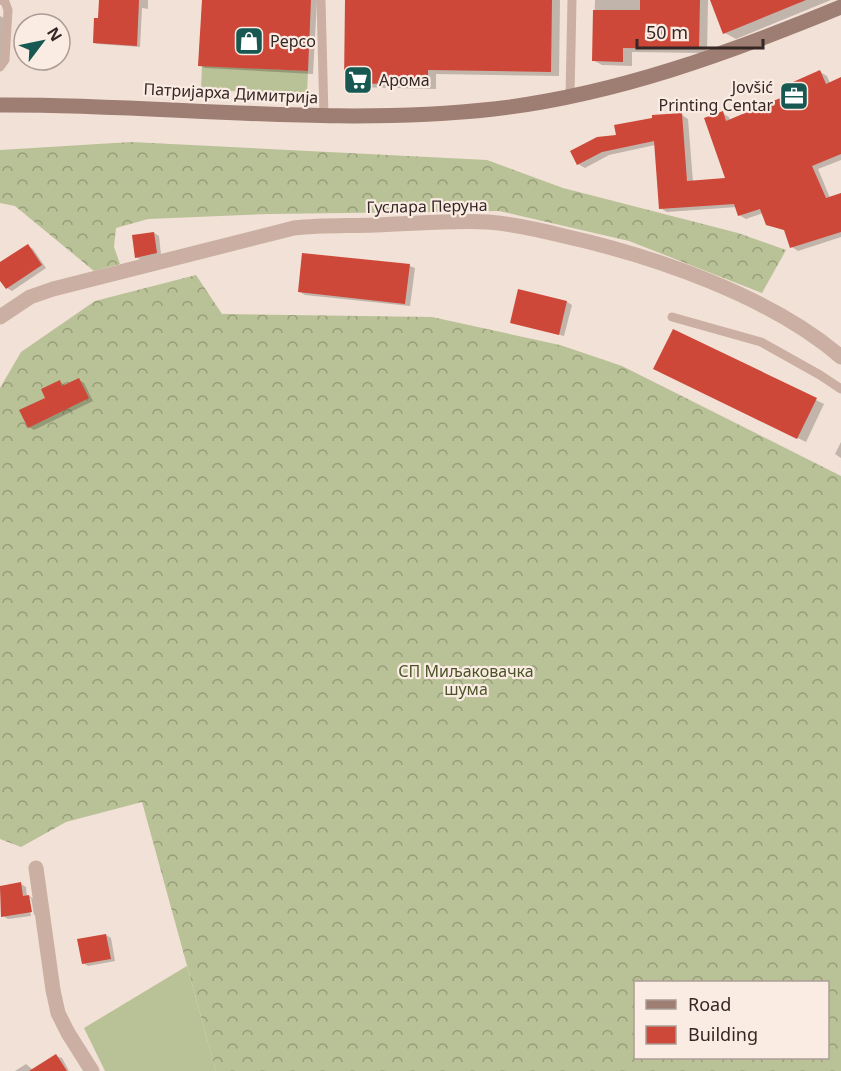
<svg xmlns="http://www.w3.org/2000/svg" width="841" height="1071" viewBox="0 0 841 1071" font-family="'Noto Sans',sans-serif">
  <style>
    .grass { fill: #b9c196 }
    .forest { fill: url(#forest-crowns); fill-rule: evenodd }
    .shadow { fill: #0003 }
    .building { fill: #cd4839 }
    .lines { fill: none; stroke-linecap: round; stroke-linejoin: round }
    .service { stroke: #caafa2; stroke-width: 9 }
    .minor { stroke: #caafa2; stroke-width: 15 }
    .secondary { stroke: #9e7d73; stroke-width: 15 }
    .labels { text-anchor: middle; stroke-width: 4.5; stroke-linejoin: round; paint-order: stroke }
    .poi-label { font-size: 16px; fill: #342725; stroke: #faece2; text-anchor: start }
    .street-label { font-size: 16px; fill: #342725; stroke: #faece2 }
    .park-label { font-size: 16px; fill: #4a5427; stroke: #faece2 }
  </style>
  <defs>
    <pattern id="forest-crowns" width="20" height="18" patternUnits="userSpaceOnUse" patternTransform="scale(1.5)"><rect width="20" height="18" fill="#b9c196"/><path d="M2 6a3 3 0 1 1 6 0M12 15a3 3 0 1 1 6 0" fill="none" stroke="#979d7a"/></pattern>
  </defs>
  <rect width="100%" height="100%" fill="#f2e1d6"/>
  <g class="grass">
    <polygon points="202,65 308,71 307,94 201,90"/>
    <polygon points="187,966 216,1071 105,1071 84,1028"/>
  </g>
  <g class="forest">
    <polygon points="131,142 487,160 563,188 738,233 786,250 762,293 629,241 499,211 269,214 148,219 116,228 114,247 120,264 94,271 15,206 0,203 0,150"/>
    <path d="M196,275L222,314L432,317L560,345L622,366L841,476V1071H216L142,802L66,822L21,847L0,839V388L21,352L95,301ZM636,982H828V1058H636Z"/>
  </g>
  <g class="shadow">
    <polygon points="100,0 148,0 148,9 142,8 140,47 98,44 94,43 99,20"/>
    <polygon points="204,0 317,0 313,74 205,68 199,65"/>
    <polygon points="347,0 560,0 559,76 436,74 436,89 354,87 346,83"/>
    <polygon points="595,0 708,0 707,53 632,52 632,66 602,65 593,60"/>
    <polygon points="711,0 831,0 736,39 725,33"/>
    <polygon points="0,16 7,20 0,65"/>
    <polygon points="820,72 827,76 830,83 841,79 841,160 818,169 830,198 841,195 841,237 798,251 792,247 786,231 767,224 763,213 746,219 739,215 737,207 667,212 660,208 655,145 609,155 585,168 578,164 618,136 682,115 688,119 693,182 727,179 722,113 729,117 730,121 799,92"/>
    <polygon points="154,233 159,236 161,255 141,260 136,257"/>
    <polygon points="28,246 33,249 46,268 12,291 7,288 0,278 0,264"/>
    <polygon points="410,266 415,268 410,306 305,295 300,292"/>
    <polygon points="567,302 572,305 564,336 512,322"/>
    <polygon points="663,373 816,400 824,404 806,442"/>
    <polygon points="79,380 84,383 93,401 34,430 29,427 60,382 65,385"/>
    <polygon points="841,442 841,458 835,454"/>
    <polygon points="21,884 26,887 27,897 29,896 34,899 37,915 34,915 31,898 28,898 31,916 8,919 3,916 0,887"/>
    <polygon points="106,935 111,938 115,961 88,966 83,963"/>
    <polygon points="56,1056 62,1058 69,1071 15,1071 26,1064 33,1070"/>
  </g>
  <g class="building">
    <polygon points="99,0 139,0 137,46 93,43 94,18 98,18"/>
    <polygon points="202,0 311,0 308,71 198,66"/>
    <polygon points="345,0 552,0 551,72 428,70 428,85 344,83"/>
    <polygon points="640,0 700,0 699,49 623,48 623,62 592,61 593,10 640,10"/>
    <polygon points="710,0 806,0 723,34"/>
    <polygon points="820,70 826,84 841,77 841,154 812,166 826,198 841,193 841,232 790,248 784,230 766,225 760,209 738,216 734,204 659,209 654,141 602,152 577,165 570,151 597,137 616,135 614,125 652,118 652,115 682,113 687,181 725,178 704,118 723,111 726,121 797,91 793,82"/>
    <polygon points="154,232 157,253 135,258 132,235"/>
    <polygon points="28,244 42,265 6,289 0,281 0,262"/>
    <polygon points="302,253 410,264 405,304 298,292"/>
    <polygon points="518,289 567,301 559,335 510,323"/>
    <polygon points="673,329 817,398 797,439 653,369"/>
    <polygon points="79,378 89,398 28,428 19,410 45,398 41,389 60,380 62,386"/>
    <polygon points="21,882 23,896 29,895 32,912 1,917 0,886"/>
    <polygon points="106,934 111,959 82,964 77,939"/>
    <polygon points="56,1054 67,1071 29,1071"/>
  </g>
  <g class="lines">
    <g class="service">
      <polyline points="321,0 324,116"/>
      <polyline points="0,67 5,60 8,10 5,2 1,0"/>
      <polyline points="570,96 572,0"/>
      <polyline points="672,317 761,342 820,375 841,389"/>
    </g>
    <g class="minor">
      <path d="M0,317L30,297L53,289L294,228C321,225 347,226 375,225C413,224 451,220 488,222C514,224 540,230 564,236C654,256 770,296 841,357"/>
      <polyline points="36,868 53,990 58,1013 68,1033 92,1071"/>
    </g>
    <path class="secondary" d="M0,105C165,104 330,127 494,109C615,95 729,53 841,7"/>
  </g>
  <defs>
    <g id="shop-square" transform="scale(1.5)"><rect x="-9" y="-9" width="18" height="18" rx="4" fill="#185853" stroke="#faece2"/><path d="M-5-2.5h2.3a2.7 3.5 0 0 1 5.4 0H5L5.5 6h-11ZM-1.5-2.5h3a1.5 2.3 0 0 0-3 0Z" fill="#fff"/></g>
    <g id="supermarket-square" transform="scale(1.5)"><rect x="-9" y="-9" width="18" height="18" rx="4" fill="#185853" stroke="#faece2"/><path d="M-6-5.5h2.5l.6 2H6L4.5 2H-2.5L-4.4-4H-6ZM-1.5 3.2a1.3 1.3 0 1 0 .1 0ZM3 3.2a1.3 1.3 0 1 0 .1 0Z" fill="#fff"/></g>
    <g id="office-square" transform="scale(1.5)"><rect x="-9" y="-9" width="18" height="18" rx="4" fill="#185853" stroke="#faece2"/><path d="M-6-3h4V-5.5h4V-3h4V5H-6ZM-1-4.5V-3h2v-1.5ZM-6 0V1H6V0Z" fill="#fff"/></g>
  </defs>
  <g fill-rule="evenodd">
    <use href="#shop-square" x="249" y="41"/>
    <use href="#supermarket-square" x="358" y="80"/>
    <use href="#office-square" x="794" y="96"/>
  </g>
  <g class="labels">
    <g class="poi-label">
      <text x="270" y="47">Pepco</text>
      <text x="379" y="86">Арома</text>
      <text x="773" y="93" text-anchor="end">Jovšić<tspan x="773" dy="18">Printing Centar</tspan></text>
    </g>
    <g class="street-label">
      <text transform="translate(231 93) rotate(3)" y="6">Патријарха Димитрија</text>
      <text transform="translate(427 206) rotate(-1)" y="6">Гуслара Перуна</text>
    </g>
    <g class="park-label">
      <text x="466" y="677">СП Миљаковачка<tspan x="466" dy="18">шума</tspan></text>
    </g>
  </g>
  <rect x="634" y="981" width="195" height="78" fill="#faece2" stroke="#ab9d96" stroke-width="1.5"/>
  <rect x="646" y="1000" width="30" height="9" fill="#9e7d73" stroke="#ab9d96" stroke-width="1.5"/>
  <text x="688" y="1011" font-size="18" fill="#342725">Road</text>
  <rect x="646" y="1026" width="30" height="18" fill="#cd4839" stroke="#ab9d96" stroke-width="1.5"/>
  <text x="688" y="1041" font-size="18" fill="#342725">Building</text>
  <g transform="translate(42 42) rotate(58)"><circle r="28" fill="#faece2" stroke="#ab9d96" stroke-width="1.5"/>
  <path d="M0-4.5L10 22L0 15L-10 22Z" fill="#185853"/>
  <text y="-9" font-size="16" font-weight="bold" text-anchor="middle" fill="#342725">N</text>
  </g>
  <path d="M637 39v9h126v-9" fill="none" stroke="#342725" stroke-width="3"/>
  <text x="646" y="39" font-size="18" fill="#342725" stroke="#faece2" stroke-width="4.5" paint-order="stroke">50 m</text>
</svg>
